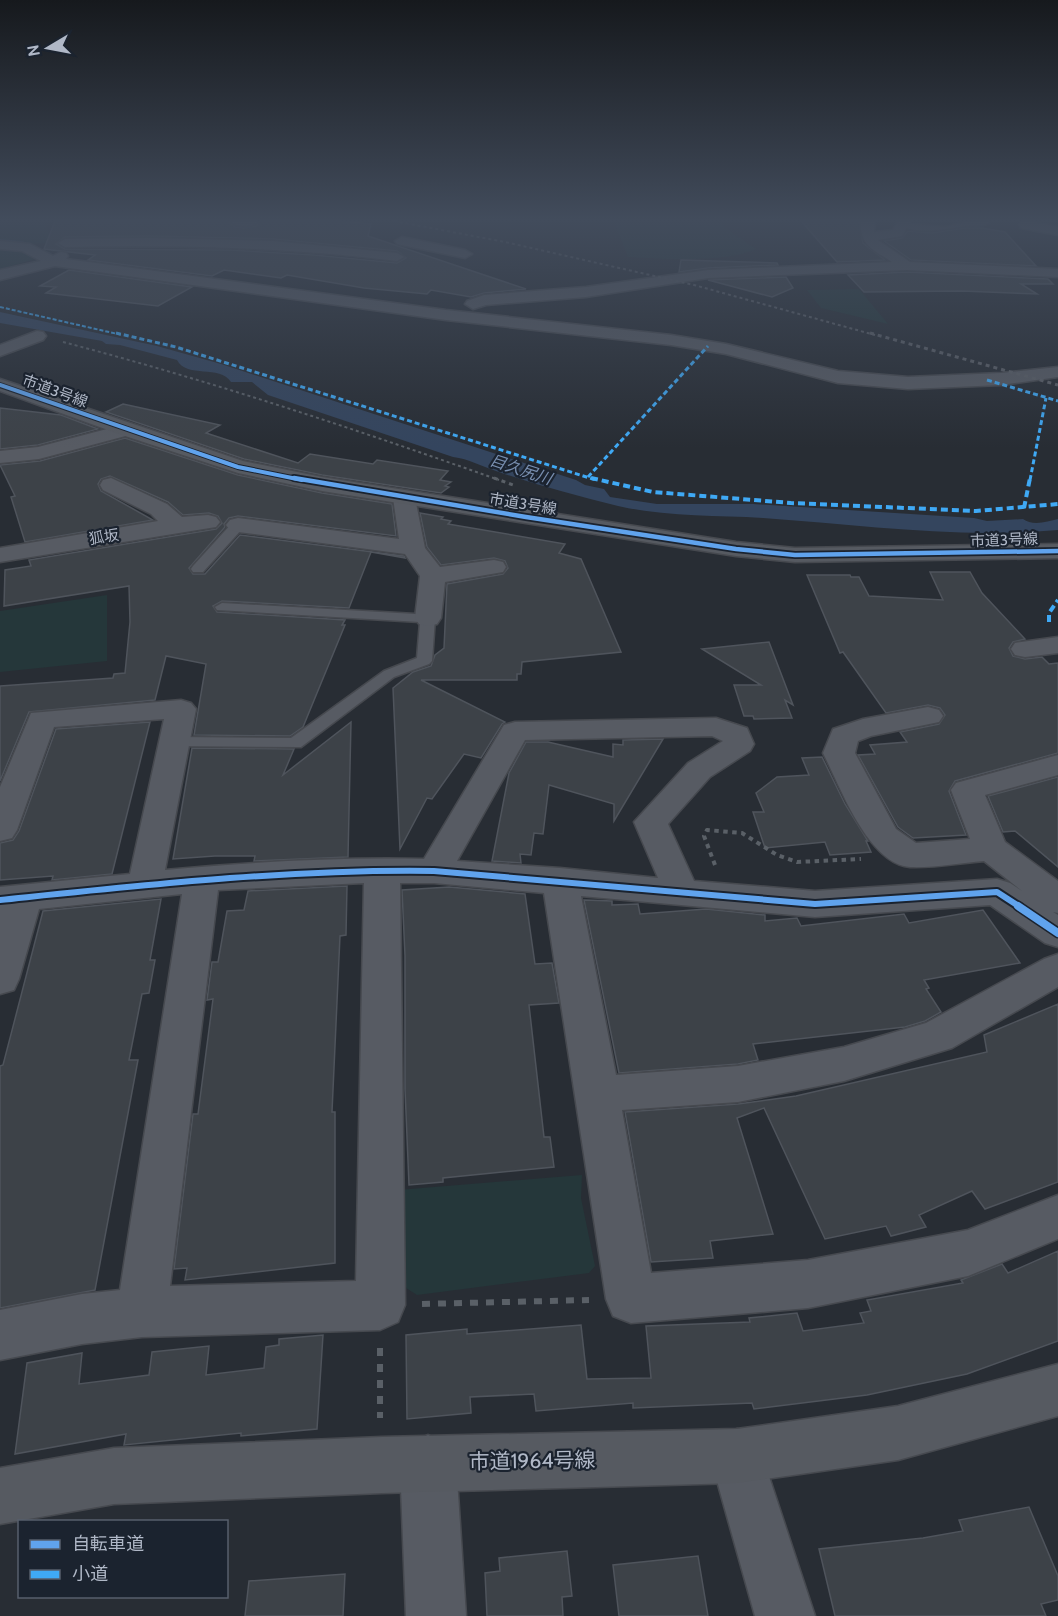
<svg xmlns="http://www.w3.org/2000/svg" width="1058" height="1616" viewBox="0 0 1058 1616" font-family="Cabin,'Noto Sans JP',sans-serif">
  <style>
    .green { fill: #25373a }
    .water { fill: #34455e }
    .lines { fill: none; stroke-linecap: round; stroke-linejoin: round }
    .stream { fill: #34455e; fill-rule: evenodd }
    .building { fill: #3d4248; stroke: #4f545c; stroke-width: 1.5; fill-rule: evenodd }
    .lane-casing { stroke: #46494f; stroke-width: 3 }
    .street-casing { stroke: #46494f; stroke-width: 3 }
    .secondary-casing { stroke: #46494f; stroke-width: 3 }
    .path-far3 { stroke: #5a6067; stroke-width: 2; stroke-dasharray: 3 3; stroke-linecap: butt }
    .path-far2 { stroke: #5a6067; stroke-width: 3; stroke-dasharray: 4 4; stroke-linecap: butt }
    .path-far1 { stroke: #5a6067; stroke-width: 4; stroke-dasharray: 4.5 4.5; stroke-linecap: butt }
    .path { stroke: #5a6067; stroke-width: 6; stroke-dasharray: 8 8; stroke-linecap: butt }
    .lane { fill: #575b63; fill-rule: evenodd }
    .street { fill: #575b63; fill-rule: evenodd }
    .secondary { fill: #565a61; fill-rule: evenodd }
    .rail-far1 { stroke: #5b5f66; stroke-width: 2; stroke-dasharray: 3 3; stroke-linecap: butt }
    .rail { stroke: #5b5f66; stroke-width: 3; stroke-dasharray: 4 4; stroke-linecap: butt }
    .quiet-far2 { stroke: #3fa9f5; stroke-width: 2; stroke-dasharray: 4 2; stroke-linecap: butt }
    .quiet-far1 { stroke: #3fa9f5; stroke-width: 3; stroke-dasharray: 5 3; stroke-linecap: butt }
    .quiet { stroke: #3fa9f5; stroke-width: 4; stroke-dasharray: 7 4; stroke-linecap: butt }
    .cycleway-far3-casing { stroke: #1b232f; stroke-width: 6 }
    .cycleway-far2-casing { stroke: #1b232f; stroke-width: 8 }
    .cycleway-far1-casing { stroke: #1b232f; stroke-width: 10 }
    .cycleway-casing { stroke: #1b232f; stroke-width: 11 }
    .cycleway-far3 { stroke: #60a3ed; stroke-width: 4 }
    .cycleway-far2 { stroke: #60a3ed; stroke-width: 4.5 }
    .cycleway-far1 { stroke: #60a3ed; stroke-width: 6 }
    .cycleway { stroke: #60a3ed; stroke-width: 8 }
    .labels { text-anchor: middle; stroke-width: 4.5; stroke-linejoin: round; paint-order: stroke }
    .far-street-label { font-size: 15px; fill: #b0b8c7; stroke: #1b232f }
    .far-water-label { font-size: 16px; font-style: italic; fill: #788eaf; stroke: #1b232f }
    .near-street-label { font-size: 21px; fill: #b0b8c7; stroke: #1b232f }
  </style>
  <rect width="100%" height="100%" fill="#282d34"/>
  <g class="green">
    <polygon points="0,221 44,221 52,242 24,245 0,242"/>
    <path d="M617,221H722L724,227L756,249C727,263 661,259 628,257L616,226Z"/>
    <polygon points="0,247 16,249 35,259 0,269"/>
    <polygon points="859,289 888,324 821,308 807,290"/>
    <polygon points="107,595 107,661 0,672 0,611"/>
    <polygon points="582,1175 581,1198 595,1266 589,1273 417,1295 403,1286 398,1190"/>
  </g>
  <path class="water" d="M0,312L157,346L221,364L576,480L585,485L604,489L610,497L657,504H753L974,518L987,521L1023,519C1032,526 1047,522 1058,519V530C959,539 862,525 763,518C715,515 666,517 618,506C577,496 536,485 496,471C481,466 469,459 453,457L268,395L252,382H231C220,364 187,379 177,360L120,345L106,344L102,341L0,323Z"/>
  <g class="lines">
    <polygon class="stream" points="0,239 22,241 51,253 47,254 19,243 0,241"/>
  </g>
  <g class="building">
    <path d="M55,221H228L235,227L244,228L256,226L260,221H339L371,224L368,236L526,289L484,293L471,297L431,290L427,294L364,288L287,275L281,278L224,270L212,276L88,260L95,255L44,249ZM148,236L273,239L397,251L406,258L397,263L314,255L231,250L65,249L56,244L65,237Z"/>
    <polygon points="801,221 859,221 863,243 885,260 837,262"/>
    <polygon points="965,228 982,228 1005,232 1036,266 911,260 884,241 902,238 908,231 932,233"/>
    <polygon points="681,260 777,263 778,265 708,268 679,272"/>
    <polygon points="69,270 192,287 158,306 46,293 56,287 40,286"/>
    <polygon points="907,272 1048,279 1053,284 1021,284 1037,294 962,291 864,292 848,275"/>
    <polygon points="786,277 793,288 772,297 708,280"/>
    <polygon points="123,404 220,425 206,433 298,463 310,454 373,464 377,460 448,471 440,480 451,482 445,486 449,487 441,493 322,475 244,459 106,412"/>
    <polygon points="0,408 61,415 98,429 38,445 0,449"/>
    <polygon points="125,438 238,475 322,493 392,504 396,536 238,516 229,518 224,524 225,527 189,568 193,574 205,574 240,535 404,556 405,558 371,552 349,608 222,601 213,606 217,612 345,620 342,625 345,625 303,727 290,736 194,735 206,664 166,656 155,700 29,712 0,781 0,686 113,678 114,674 125,673 130,622 129,586 4,606 5,570 31,566 29,560 216,529 222,523 218,516 209,513 183,515 168,502 110,476 101,479 98,484 101,491 153,520 25,542 11,497 15,496 0,465 40,461"/>
    <polygon points="420,513 443,517 441,519 451,521 448,524 565,544 559,553 581,559 621,652 522,662 521,674 517,674 517,680 421,680 505,722 502,724 481,758 464,754 432,799 427,798 400,849 393,688 413,672 431,666 435,655 444,648 447,584 503,574 508,568 505,561 494,558 441,565 427,547"/>
    <polygon points="930,572 970,572 982,593 1025,639 1013,642 1009,648 1013,656 1025,659 1042,657 1049,664 1058,663 1058,753 955,781 949,791 966,835 913,838 898,827 858,755 875,754 870,745 907,742 900,732 939,724 945,715 940,708 928,705 886,713 843,652 840,653 807,575 850,575 851,577 859,577 869,596 943,600"/>
    <polygon points="769,642 793,705 785,700 792,718 754,719 753,716 744,716 734,685 761,685 702,649"/>
    <polygon points="150,722 112,874 52,880 53,876 0,880 0,843 13,840 19,831 56,729"/>
    <polygon points="351,722 348,857 254,861 255,856 215,856 173,859 192,748 294,749 283,775"/>
    <polygon points="663,739 614,821 614,804 549,785 543,834 534,833 531,855 520,854 521,863 492,861 509,773 526,742 548,742 613,757 613,744 623,745 623,740"/>
    <polygon points="822,757 845,804 868,841 866,841 871,852 830,855 825,842 765,848 753,812 764,812 756,793 777,777 809,775 802,758"/>
    <polygon points="1058,777 1058,867 1015,831 1003,832 988,796"/>
    <polygon points="347,886 346,935 340,936 332,1112 335,1112 335,1263 185,1280 187,1268 174,1269 193,1114 198,1114 213,999 207,1000 212,962 218,962 227,911 244,910 248,891"/>
    <polygon points="449,887 525,894 535,964 552,963 559,1003 529,1005 544,1137 550,1137 554,1167 443,1178 443,1182 409,1185 405,1089 405,956 402,890"/>
    <polygon points="161,899 150,960 155,960 149,993 142,994 129,1060 138,1060 95,1290 0,1308 0,1066 3,1065 43,911"/>
    <polygon points="584,900 612,901 612,905 638,904 640,914 706,909 765,915 765,921 797,918 801,926 904,914 909,923 983,910 1020,963 924,980 929,988 926,989 941,1012 925,1021 905,1027 753,1044 758,1060 738,1064 619,1073"/>
    <polygon points="1058,1004 1058,1182 985,1209 972,1191 919,1215 926,1227 891,1236 886,1226 825,1239 764,1108 737,1118 773,1234 710,1241 713,1258 651,1262 625,1112 738,1104 796,1096 987,1052 984,1035"/>
    <polygon points="1058,1251 1058,1341 967,1374 867,1395 754,1409 752,1403 633,1408 633,1403 536,1411 534,1394 470,1397 471,1413 407,1419 406,1335 467,1329 467,1334 581,1325 587,1379 651,1378 646,1326 750,1322 749,1318 797,1313 803,1331 864,1323 860,1313 871,1311 867,1300 963,1283 961,1280 1002,1264 1008,1273"/>
    <polygon points="323,1335 317,1429 241,1436 241,1433 124,1445 126,1434 15,1454 27,1363 82,1353 79,1384 149,1375 152,1352 209,1346 206,1375 264,1368 266,1347 279,1345 279,1339"/>
    <polygon points="1029,1507 1058,1576 1058,1600 1041,1604 1046,1616 835,1616 819,1549 923,1538 963,1531 959,1520"/>
    <polygon points="567,1551 572,1596 562,1597 563,1616 487,1616 485,1573 500,1571 499,1558"/>
    <polygon points="698,1556 708,1616 619,1616 613,1565"/>
    <polygon points="345,1574 343,1616 245,1616 249,1581"/>
  </g>
  <g class="lines">
    <g class="lane-casing">
      <g id="lane">
        <path d="M987,221L989,223C982,227 973,225 965,226C947,229 916,235 899,225L903,223L945,227L966,222Z"/>
        <polygon points="238,521 244,525 243,528 203,572 193,572 191,569 193,566 233,522"/>
        <polygon points="222,603 433,615 435,618 432,661 429,664 394,677 301,747 169,746 167,742 169,738 175,737 291,738 384,671 417,658 420,622 217,610 215,607"/>
      </g>
    </g>
    <g class="street-casing">
      <g id="street">
        <path d="M230,221H257L258,222C252,228 236,227 230,221Z"/>
        <path d="M861,221H875L874,232L893,230L898,221H911L902,236L878,240L910,262L1058,269V277L907,270L708,278L586,297L486,305L473,309L465,304L467,301L484,295L586,287L708,270L892,262C874,250 859,245 861,221Z"/>
        <polygon points="1028,221 1058,227 1058,235 1021,228 1019,225 1021,222"/>
        <polygon points="402,237 465,250 472,254 465,258 397,244 395,241"/>
        <path d="M148,238L273,241L397,253L404,257L397,261C287,247 176,245 65,247L58,243L65,239Z"/>
        <polygon points="0,241 30,244 53,256 61,252 66,253 68,256 66,259 446,310 671,335 726,344 838,371 908,377 1001,373 1058,367 1058,377 1001,385 908,389 838,383 726,354 671,345 446,320 55,266 0,280 0,270 41,261 22,251 0,249"/>
        <polygon points="37,331 43,332 46,336 43,340 0,356 0,345"/>
        <polygon points="126,424 133,426 136,430 133,434 39,459 0,463 0,451 38,447"/>
        <polygon points="111,478 167,504 182,517 208,515 216,517 220,522 216,527 0,562 0,548 158,521 151,514 103,490 100,485 103,480"/>
        <polygon points="404,491 412,493 415,498 425,548 440,567 494,560 503,562 506,567 503,572 445,582 441,618 437,624 428,626 419,624 415,618 420,576 405,554 238,532 230,530 226,525 230,520 238,518 399,539 393,498 396,493"/>
        <polygon points="1058,637 1058,653 1025,657 1015,655 1011,649 1015,643"/>
        <path d="M181,700L191,703L196,709L165,870C252,862 338,857 424,859L504,725L515,722L716,718L747,728L754,744L750,751L710,777L668,824L694,881L815,891L997,879L1010,883L1022,891L984,861C960,863 934,868 910,867C868,864 840,786 823,753L833,729L863,719L928,707L939,710L943,716L939,722L871,736L858,741L855,753L896,829L916,843L970,839L951,790L956,783L1058,755V775L985,795L1005,842L1058,881V913L1053,912L1058,915V947L1045,943L990,905L815,917L581,896L616,1075L738,1066L844,1047L926,1023L1044,959L1058,954V987L952,1048L844,1081L738,1102L622,1110L651,1273L808,1260L968,1230L1058,1195V1239L968,1276L808,1308L631,1323L613,1316L606,1299L544,893L434,883H400L405,1305L398,1322L380,1330L142,1337L82,1344L0,1360V1310L82,1294L120,1290L182,894L39,909L19,979L14,990L0,994V887L130,874L164,719L54,727L17,830L12,838L0,841V787L31,713ZM712,736L723,741L688,763L634,822L658,878L560,868L457,861L525,740ZM364,883L356,1281L170,1286L218,890Z"/>
        <polygon points="737,1429 756,1437 815,1616 755,1616 710,1456 718,1437"/>
        <polygon points="428,1435 447,1444 456,1463 466,1616 406,1616 400,1463 409,1444"/>
      </g>
    </g>
    <g class="secondary-casing">
      <g id="secondary">
        <polygon points="0,379 243,461 322,477 736,542 795,548 1058,544 1058,558 795,562 736,556 322,491 238,473 119,434 0,391"/>
        <polygon points="1058,1364 1058,1416 898,1460 737,1483 382,1493 114,1504 0,1524 0,1468 114,1448 382,1437 737,1429 898,1406"/>
      </g>
    </g>
    <path class="path-far3" d="M63,342C211,381 355,429 499,480"/>
    <polyline class="path-far2" points="494,478 513,485"/>
    <polyline class="path-far1" points="715,865 704,836 707,830 742,833 777,855 797,862 861,859"/>
    <g class="path">
      <polyline points="422,1304 589,1300"/>
      <polyline points="380,1348 380,1418"/>
    </g>
    <use href="#lane" class="lane"/>
    <use href="#street" class="street"/>
    <use href="#secondary" class="secondary"/>
    <polyline class="rail-far1" points="394,221 505,242 694,285 875,335"/>
    <polyline class="rail" points="870,333 1058,385"/>
    <polyline class="quiet-far2" points="0,307 122,335"/>
    <g class="quiet-far1">
      <polyline points="116,333 176,347 596,480"/>
      <polyline points="987,380 1058,401"/>
      <polyline points="588,477 708,346"/>
      <polyline points="1030,480 1046,398"/>
    </g>
    <g class="quiet">
      <polyline points="591,478 653,492 791,503 976,511 1058,504"/>
      <polyline points="1024,508 1030,478"/>
      <polyline points="1049,622 1049,613 1058,600"/>
    </g>
    <g class="cycleway-far3-casing">
      <polyline id="cycleway-far3" points="0,385 238,467 302,480"/>
    </g>
    <g class="cycleway-far2-casing">
      <polyline id="cycleway-far2" points="294,478 526,517 736,549 795,555 1058,551"/>
    </g>
    <g class="cycleway-far1-casing">
      <path id="cycleway-far1" d="M0,900C145,885 288,869 434,871L815,904L997,892L1020,907"/>
    </g>
    <g class="cycleway-casing">
      <polyline id="cycleway" points="1018,906 1058,933"/>
    </g>
    <use href="#cycleway-far3" class="cycleway-far3"/>
    <use href="#cycleway-far2" class="cycleway-far2"/>
    <use href="#cycleway-far1" class="cycleway-far1"/>
    <use href="#cycleway" class="cycleway"/>
  </g>
  <linearGradient id="sky" x2="0" y2="1"><stop stop-color="#16191d"/><stop offset="0.49" stop-color="#424c5c"/><stop offset="1" stop-color="#424c5c" stop-opacity="0"/></linearGradient>
  <rect width="1058" height="448" fill="url(#sky)"/>
  <g class="labels">
    <g class="far-street-label">
      <text transform="translate(55 391) rotate(20)" y="5">市道3号線</text>
      <text transform="translate(523 504) rotate(9)" y="5">市道3号線</text>
      <text transform="translate(104 537) rotate(-9)" y="5">狐坂</text>
      <text transform="translate(1004 540) rotate(-2)" y="5">市道3号線</text>
    </g>
    <g class="far-water-label">
      <text transform="translate(521 469) rotate(18)" y="6">目久尻川</text>
    </g>
    <g class="near-street-label">
      <text transform="translate(532 1461) rotate(-1)" y="7">市道1964号線</text>
    </g>
  </g>
  <rect x="18" y="1520" width="210" height="78" fill="#1b232f" stroke="#575f6c" stroke-width="1.5"/>
  <rect x="30" y="1540" width="30" height="9" fill="#60a3ed" stroke="#575f6c" stroke-width="1.5"/>
  <text x="72" y="1550" font-size="18" fill="#b0b8c7">自転車道</text>
  <rect x="30" y="1570" width="30" height="9" fill="#3fa9f5" stroke="#575f6c" stroke-width="1.5"/>
  <text x="72" y="1580" font-size="18" fill="#b0b8c7">小道</text>
  <g transform="translate(48 48) rotate(260)" stroke="#1b232f" stroke-width="4.5" paint-order="stroke">
  <path d="M0-4.5L10 22L0 15L-10 22Z" fill="#b0b8c7"/>
  <text y="-9" font-size="16" font-weight="bold" text-anchor="middle" fill="#b0b8c7">N</text>
  </g>
</svg>
